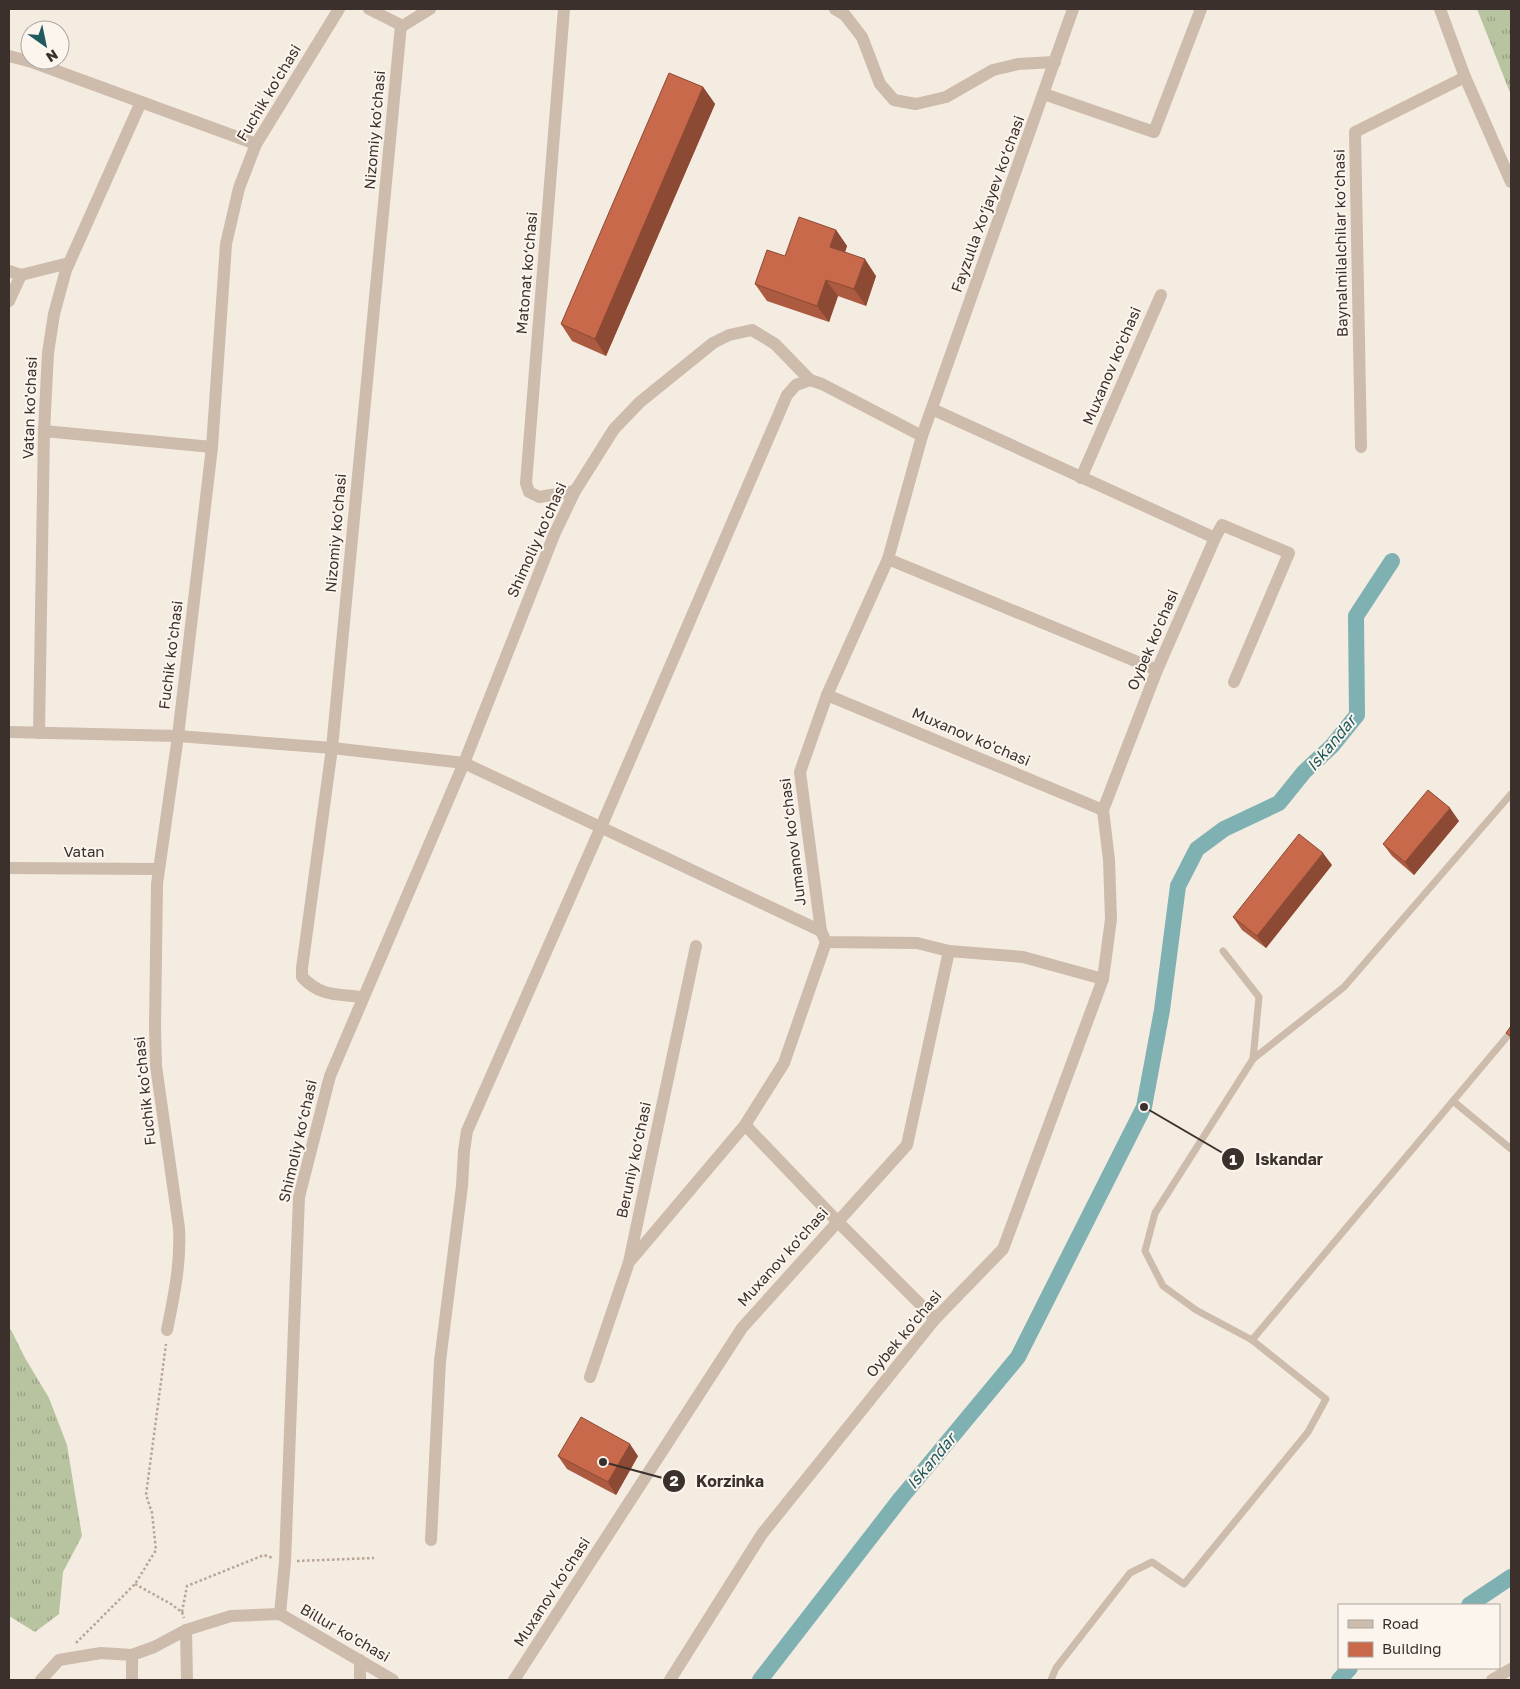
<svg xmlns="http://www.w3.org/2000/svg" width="1520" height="1689" viewBox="0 0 1520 1689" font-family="'Golos Text',sans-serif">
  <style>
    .grass { fill: url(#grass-tufts) }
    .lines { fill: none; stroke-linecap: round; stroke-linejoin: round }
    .canal { stroke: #7fb0b2; stroke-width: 16 }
    .path { stroke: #b9a596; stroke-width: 2.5; stroke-dasharray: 2.5 2.5; stroke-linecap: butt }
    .service { stroke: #cdbbac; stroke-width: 7 }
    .minor { stroke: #cdbbac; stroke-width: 12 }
    .tertiary { stroke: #cdbbac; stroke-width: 12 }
    .wall { fill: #ac5a40 }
    .shaded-wall { fill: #8c4a34 }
    .building { fill: #c8694b; stroke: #8c4a34 }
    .labels { text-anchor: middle; stroke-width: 4; stroke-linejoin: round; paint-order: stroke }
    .street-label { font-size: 15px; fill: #3b302b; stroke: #fbf5ee }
    .water-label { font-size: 16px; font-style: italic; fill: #1f5a5e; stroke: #fbf5ee }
    .leader { fill: none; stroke: #3b302b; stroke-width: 2 }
    .callout-dot { fill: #3b302b; stroke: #fbf5ee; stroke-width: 2 }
    .mark-label { font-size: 15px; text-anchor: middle; font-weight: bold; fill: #fff }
    .callout-label { font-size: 16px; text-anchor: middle; font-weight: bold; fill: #3b302b; stroke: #fbf5ee; stroke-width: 4; stroke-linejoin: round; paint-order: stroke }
  </style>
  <defs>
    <pattern id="grass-tufts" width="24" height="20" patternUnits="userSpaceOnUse" patternTransform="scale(1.25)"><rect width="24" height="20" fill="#b8c4a0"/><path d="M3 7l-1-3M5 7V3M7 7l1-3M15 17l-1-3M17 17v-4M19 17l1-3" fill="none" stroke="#97a083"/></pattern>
  </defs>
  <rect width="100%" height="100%" fill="#f4ebe1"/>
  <g class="grass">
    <polygon points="1477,9 1511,9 1511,95"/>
    <polygon points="9,1329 11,1330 25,1358 49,1398 67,1445 82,1536 63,1572 59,1614 35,1632 9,1616"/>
  </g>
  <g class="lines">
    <g class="canal">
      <polyline points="1469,1605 1511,1577"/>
      <polyline points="760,1680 901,1498 1018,1357 1144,1107 1162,1010 1178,886 1197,849 1224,829 1279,803 1304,772 1332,746 1357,715 1356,616 1392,561"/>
      <polyline points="1339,1680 1350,1668"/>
    </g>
    <g class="path">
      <polyline points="297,1561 374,1558"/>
      <polyline points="135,1584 171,1604 182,1612 184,1618"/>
      <polyline points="182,1612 187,1586 264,1555 273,1558"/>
      <polyline points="76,1643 135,1584 156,1550 152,1513 146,1495 166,1344"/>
    </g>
    <g class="service">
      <polyline points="1223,951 1259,997 1253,1059"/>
      <polyline points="1453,1101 1511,1149"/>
      <polyline points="1252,1340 1511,1032"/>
      <polyline points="1051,1680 1056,1668 1130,1573 1152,1562 1184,1584 1308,1432 1326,1399 1252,1340 1196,1310 1163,1286 1145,1251 1155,1213 1253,1059 1344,987 1511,794"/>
    </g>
    <g class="minor">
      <polyline points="369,9 401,25 404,25 430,9"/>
      <polyline points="564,9 526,483 529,492 539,497 575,491"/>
      <polyline points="835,9 845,15 862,37 880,84 894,100 916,104 946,97 993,70 1018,64 1055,62"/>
      <polyline points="1440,9 1465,77 1511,182"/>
      <polyline points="9,56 32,62 256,144"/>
      <polyline points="1044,94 1154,132 1201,9"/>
      <polyline points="9,271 21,275 69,263"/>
      <polyline points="9,301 21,275"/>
      <polyline points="932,409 1215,538"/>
      <polyline points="44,431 212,447"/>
      <polyline points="1361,447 1355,132 1465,77"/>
      <polyline points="1081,478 1161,295"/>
      <polyline points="888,559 1157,670"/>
      <polyline points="827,695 1103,810"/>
      <polyline points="9,732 178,736 332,748 464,763 821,931"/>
      <polyline points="39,733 44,431 48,353 54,314 66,270 141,102"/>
      <polyline points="9,868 159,869"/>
      <polyline points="949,951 1023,957 1103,979"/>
      <path d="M362,997C337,994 321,997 302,977V968L332,748L401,25"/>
      <polyline points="745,1125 837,1221 935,1319"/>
      <polyline points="631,1260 745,1125 784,1063 826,942"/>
      <path d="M167,1330C174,1296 181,1263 179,1228L156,1066L155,1027L157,884L178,736L212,447L226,244L239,188L256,144L339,9"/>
      <polyline points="590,1377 629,1262 696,946"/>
      <polyline points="431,1540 440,1361 462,1186 464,1151 467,1131 601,827 787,395 796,385 810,380 822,384 922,436"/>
      <polyline points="280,1614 285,1562 299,1197 330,1076 464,763 554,535 575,491 614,429 640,402 713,343 729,335 752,330 775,344 810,380"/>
      <polyline points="186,1630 187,1680"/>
      <polyline points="132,1655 132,1680"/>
      <polyline points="360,1680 360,1660"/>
      <polyline points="670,1680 762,1534 935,1319 1003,1249 1103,979 1111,919 1109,860 1103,810 1157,670 1215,538 1222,525 1289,553 1234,682"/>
      <polyline points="1492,1680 1511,1669"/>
    </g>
    <g class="tertiary">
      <polyline points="41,1680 59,1660 101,1653 132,1655 154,1647 186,1630 231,1616 280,1614 393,1680"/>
      <polyline points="514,1680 742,1328 907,1145 949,951 917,943 826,942 821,931 800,772 827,695 888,559 922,436 1073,9"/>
    </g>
  </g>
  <g class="wall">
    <polygon points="703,87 715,104 606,356 572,341 561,324"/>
    <polygon points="836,230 847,246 845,252 876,276 866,306 838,296 829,322 767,301 755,284 785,256"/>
    <polygon points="1459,821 1414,875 1392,856 1383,844"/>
    <polygon points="1332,865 1266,948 1242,930 1233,917"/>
    <polygon points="558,1456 638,1456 616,1495 567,1469"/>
  </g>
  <g class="shaded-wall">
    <polygon points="703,87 715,104 606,356 595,339"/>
    <polygon points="836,230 847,246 841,264 830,247"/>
    <polygon points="865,259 876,276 866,306 854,289"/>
    <polygon points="826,280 838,296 829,322 817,306"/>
    <polygon points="1450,808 1459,821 1414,875 1405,862"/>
    <polygon points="1323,853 1332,865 1266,948 1257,936"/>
    <polygon points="630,1444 638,1456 616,1495 608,1482"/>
  </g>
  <g class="building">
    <polygon points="669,73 703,87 595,339 561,324"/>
    <polygon points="799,217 836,230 830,247 865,259 854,289 826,280 817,306 755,284 767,250 785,256"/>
    <polygon points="1428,790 1450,808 1405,862 1383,844"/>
    <polygon points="1299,834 1323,853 1257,936 1233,917"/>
    <polygon points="1511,1026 1511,1037 1506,1033"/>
    <polygon points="581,1417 630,1444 608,1482 558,1456"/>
  </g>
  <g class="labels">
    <g class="street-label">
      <text transform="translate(269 93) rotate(-59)" y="5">Fuchik ko'chasi</text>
      <text transform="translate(375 130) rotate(-85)" y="5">Nizomiy ko'chasi</text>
      <text transform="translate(988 204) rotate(-70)" y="5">Fayzulla Xo‘jayev ko‘chasi</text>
      <text transform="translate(1341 243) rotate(-91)" y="5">Baynalmilalchilar ko‘chasi</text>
      <text transform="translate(527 273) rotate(-85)" y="5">Matonat ko‘chasi</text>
      <text transform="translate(1112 366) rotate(-67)" y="5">Muxanov ko'chasi</text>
      <text transform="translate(30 408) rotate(-88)" y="5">Vatan ko'chasi</text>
      <text transform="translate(336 533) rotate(-85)" y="5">Nizomiy ko'chasi</text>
      <text transform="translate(537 540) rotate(-66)" y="5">Shimoliy ko'chasi</text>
      <text transform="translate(1153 640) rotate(-67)" y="5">Oybek ko'chasi</text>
      <text transform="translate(171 655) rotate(-83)" y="5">Fuchik ko'chasi</text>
      <text transform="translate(971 737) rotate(23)" y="5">Muxanov ko'chasi</text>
      <text transform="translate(793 842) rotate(-97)" y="5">Jumanov ko‘chasi</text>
      <text x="84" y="857">Vatan</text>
      <text transform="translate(145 1091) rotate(-96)" y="5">Fuchik ko'chasi</text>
      <text transform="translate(298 1141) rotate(-77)" y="5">Shimoliy ko‘chasi</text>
      <text transform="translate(634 1160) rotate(-78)" y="5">Beruniy ko‘chasi</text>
      <text transform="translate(783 1257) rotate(-48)" y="5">Muxanov ko'chasi</text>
      <text transform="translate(904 1334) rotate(-50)" y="5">Oybek ko'chasi</text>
      <text transform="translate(552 1592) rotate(-57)" y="5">Muxanov ko'chasi</text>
      <text transform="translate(345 1633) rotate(30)" y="5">Billur ko'chasi</text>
    </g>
    <g class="water-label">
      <text transform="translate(1331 743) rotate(-50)" y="6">Iskandar</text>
      <text transform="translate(931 1461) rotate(-50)" y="6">Iskandar</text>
    </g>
  </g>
  <path class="leader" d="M1144 1107L1233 1159M603 1462L674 1481"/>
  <g class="callout-dot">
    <circle cx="1144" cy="1107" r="5"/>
    <circle cx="603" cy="1462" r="5"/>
    <circle cx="1233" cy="1159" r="12"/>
    <circle cx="674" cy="1481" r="12"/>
  </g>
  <g class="mark-label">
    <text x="1233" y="1165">1</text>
    <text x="674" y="1486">2</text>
  </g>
  <g class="callout-label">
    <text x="1289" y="1165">Iskandar</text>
    <text x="730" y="1487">Korzinka</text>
  </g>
  <rect width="1520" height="1689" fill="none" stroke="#3b302b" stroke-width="20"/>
  <rect x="1338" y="1604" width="162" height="65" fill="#fbf5ee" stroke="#aea6a0"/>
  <rect x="1348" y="1620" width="25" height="8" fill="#cdbbac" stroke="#aea6a0"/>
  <text x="1382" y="1629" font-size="15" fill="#3b302b">Road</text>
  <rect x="1348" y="1642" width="25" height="15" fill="#c8694b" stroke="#aea6a0"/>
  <text x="1382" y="1654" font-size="15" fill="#3b302b">Building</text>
  <g transform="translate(45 45) rotate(147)"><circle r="24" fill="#fbf5ee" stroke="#aea6a0"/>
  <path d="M0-4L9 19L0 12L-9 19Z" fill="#1f5a5e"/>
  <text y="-8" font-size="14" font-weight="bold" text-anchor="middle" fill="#3b302b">N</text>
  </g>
</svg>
